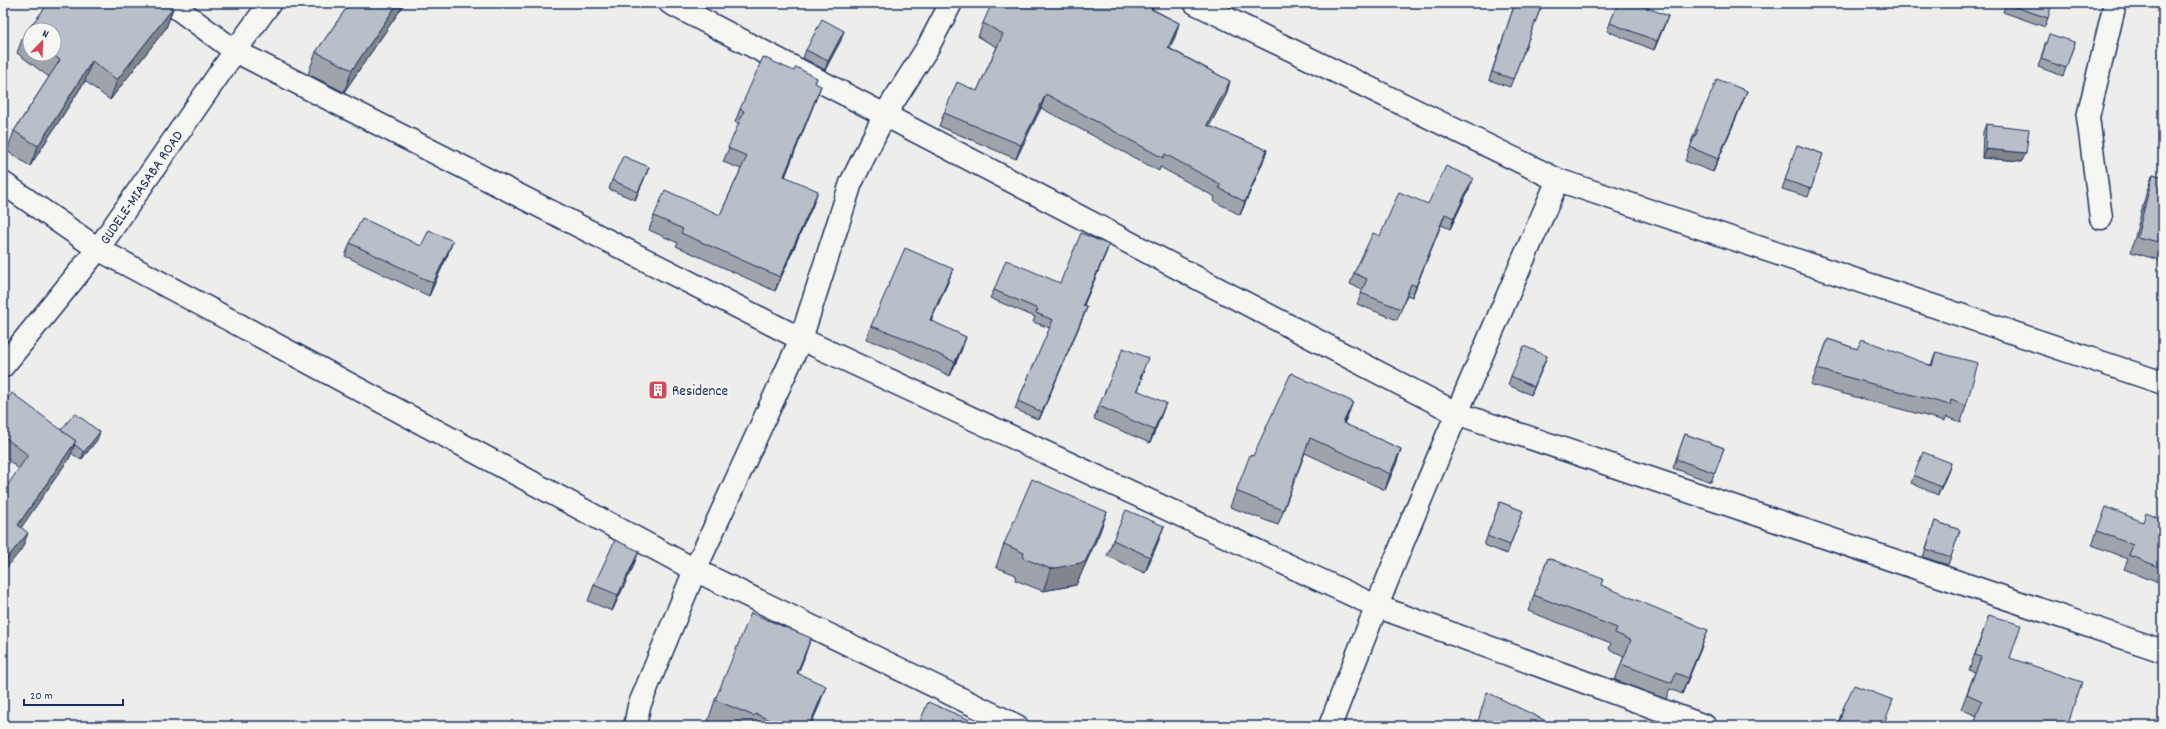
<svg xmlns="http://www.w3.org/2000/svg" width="2166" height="729" viewBox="0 0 2166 729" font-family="Dekko,sans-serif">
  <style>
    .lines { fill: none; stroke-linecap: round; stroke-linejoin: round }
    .street-casing { stroke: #1b2f5e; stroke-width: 25 }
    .secondary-casing { stroke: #1b2f5e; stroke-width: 25 }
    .street { stroke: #f6f6f2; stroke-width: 22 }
    .secondary { stroke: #f6f6f2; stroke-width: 22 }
    .wall { fill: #9fa4ac; stroke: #1b2f5e; fill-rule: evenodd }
    .shaded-wall { fill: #82868c; stroke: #1b2f5e }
    .building { fill: #b9bfc8; stroke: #1b2f5e }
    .labels { text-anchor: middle; stroke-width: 3.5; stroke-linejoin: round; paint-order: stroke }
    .street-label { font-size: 15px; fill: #1b2f5e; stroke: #f6f6f2 }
    .poi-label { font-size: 15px; fill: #1b2f5e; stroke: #f6f6f2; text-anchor: start }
  </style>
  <rect width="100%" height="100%" fill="#edeeec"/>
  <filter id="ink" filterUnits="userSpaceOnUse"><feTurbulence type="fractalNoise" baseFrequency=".025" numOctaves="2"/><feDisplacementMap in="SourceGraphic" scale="8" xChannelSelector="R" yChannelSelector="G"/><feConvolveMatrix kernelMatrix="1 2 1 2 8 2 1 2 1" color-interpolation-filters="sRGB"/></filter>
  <g filter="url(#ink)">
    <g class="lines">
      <g class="street-casing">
        <g id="street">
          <polyline points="170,3 235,51 801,339 1376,606 1705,726"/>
          <polyline points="670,3 1456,413 2163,651"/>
          <polyline points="1195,3 1558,180 2163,383"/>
          <polyline points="3,183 98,249 695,570 1017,726"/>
          <polyline points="2101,218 2088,117 2115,3"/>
          <polyline points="635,726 639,706 695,570 801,339 851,183 884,116 928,47 951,3"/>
          <path d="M1330,726C1400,541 1479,361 1558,180"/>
        </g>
      </g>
      <g class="secondary-casing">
        <g id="secondary">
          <path id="s1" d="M3,366L98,249L235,51L270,3"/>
        </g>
      </g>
      <use href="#street" class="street"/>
      <use href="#secondary" class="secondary"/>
    </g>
    <g class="wall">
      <path d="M49,3H166L173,8L166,28L110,100L85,81L30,166L7,151L14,131L49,77L17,53L24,34ZM30,30H54V54H30Z"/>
      <polygon points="350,3 405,3 344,92 308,74 316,52"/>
      <polygon points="1515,3 1541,7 1510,87 1489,80"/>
      <polygon points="1618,3 1668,16 1654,50 1607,31"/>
      <polygon points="2006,3 2048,18 2045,27 2003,12"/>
      <polygon points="1153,7 1152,9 1179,23 1175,37 1169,48 1230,81 1226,95 1209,126 1267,150 1262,164 1240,215 1214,201 1215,197 1160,167 1159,171 1041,108 1016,159 939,126 944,113 977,91 997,47 978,37 983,23"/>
      <polygon points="841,40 825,70 803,58 806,50"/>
      <polygon points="2046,42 2075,42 2063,76 2038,67"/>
      <polygon points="794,71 817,78 815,83 816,99 785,177 813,205 775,291 676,246 678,243 649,230 654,216 720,215 741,169 723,162 739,124 735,122 740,109"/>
      <polygon points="1747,91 1742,104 1713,172 1685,161 1692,143 1691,142 1696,129"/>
      <polygon points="1986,124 2022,161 1982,158 1983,132"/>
      <polygon points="1797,145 1823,154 1808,197 1782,189"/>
      <polygon points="649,167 635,200 609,189 612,180"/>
      <polygon points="2153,174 2163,177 2163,261 2131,252 2147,190"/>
      <polygon points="1469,189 1450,229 1441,225 1412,297 1407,295 1397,320 1357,304 1363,290 1350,284 1354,273 1428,204"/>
      <polygon points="350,243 421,246 448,254 429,296 345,256"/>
      <polygon points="1109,245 1084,305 1087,307 1084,315 1039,420 1015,409 1018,401 1050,328 1033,322 1035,317 990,298 994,290 1060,283"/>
      <polygon points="948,282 931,321 966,337 961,351 950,376 894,349 866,339 871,326"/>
      <polygon points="1828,339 1857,349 1931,365 1936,352 1966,406 1961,422 1946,417 1945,421 1811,385"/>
      <polygon points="1544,364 1531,395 1508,385 1511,376"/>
      <polygon points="1144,371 1141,378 1142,378 1138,391 1161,416 1150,443 1094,419 1099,406"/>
      <polygon points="1353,402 1344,424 1401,449 1396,464 1385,490 1305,453 1278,525 1230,507 1236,491 1253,456"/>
      <polygon points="3,405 61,430 97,440 81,460 71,453 70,457 21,527 22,549 19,469 3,456"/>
      <polygon points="1685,434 1724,448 1711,482 1673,468"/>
      <polygon points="1948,472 1938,495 1911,483 1914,475"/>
      <polygon points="1500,502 1523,511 1507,554 1484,545"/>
      <polygon points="1107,512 1099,534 1076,585 1043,591 1015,580 1016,575 996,567 1004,544"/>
      <polygon points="2163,520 2163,565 2156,582 2124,569 2128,559 2092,545 2097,531 2143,522"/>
      <polygon points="1935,521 1960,530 1948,565 1923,557"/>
      <polygon points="1164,526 1158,542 1145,573 1107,556 1113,540"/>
      <polygon points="1548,558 1601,585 1702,646 1682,694 1670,689 1666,699 1615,680 1624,656 1609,649 1611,643 1528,611"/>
      <polygon points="633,567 612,611 588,601 594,585"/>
      <polygon points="1989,615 2010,658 1977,716 1961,709 1975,672 1969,670"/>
      <polygon points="804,658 798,673 819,706 810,726 721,726 708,721 715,700"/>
      <polygon points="1844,706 1883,726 1837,726"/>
    </g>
    <g class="shaded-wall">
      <polygon points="398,3 405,3 344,92 352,70"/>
      <polygon points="173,8 166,28 110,100 117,80"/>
      <polygon points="1668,16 1665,24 1654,50 1657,41"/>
      <polygon points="1179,23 1175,37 1163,61 1168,48"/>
      <polygon points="844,31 841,40 825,70 828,61"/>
      <polygon points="92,61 85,81 30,166 38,146"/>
      <polygon points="1230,81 1226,95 1203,138 1207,125"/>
      <polygon points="821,86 816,99 779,190 784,176"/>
      <polygon points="1747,91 1742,104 1713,172 1718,159"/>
      <polygon points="1046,94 1041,108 1016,159 1021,145"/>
      <polygon points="1985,149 2026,153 2022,161 1982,158"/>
      <polygon points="1267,150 1262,164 1240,215 1245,202"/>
      <polygon points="649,167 646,175 635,200 638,192"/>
      <polygon points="1473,178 1469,189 1450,229 1454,218"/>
      <polygon points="818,191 813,205 775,291 780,277"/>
      <polygon points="1445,214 1441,225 1412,297 1416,286"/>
      <polygon points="453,241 448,254 429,296 433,283"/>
      <polygon points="1109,245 1106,253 1080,314 1083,305"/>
      <polygon points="953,269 948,282 925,334 930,320"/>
      <polygon points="1087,307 1084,315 1039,420 1042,412"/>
      <polygon points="966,337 961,351 950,376 955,362"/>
      <polygon points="1547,356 1544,364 1531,395 1534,387"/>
      <polygon points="1353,402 1347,417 1338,438 1343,423"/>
      <polygon points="1166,403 1161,416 1150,443 1154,430"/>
      <polygon points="100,432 97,440 81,460 84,452"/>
      <polygon points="76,441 70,457 12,541 18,525"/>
      <polygon points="1401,449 1396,464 1385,490 1390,474"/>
      <polygon points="1951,463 1948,472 1938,495 1941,487"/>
      <polygon points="1107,512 1099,534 1076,585 1043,591 1051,569"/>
      <polygon points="1164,526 1158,542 1145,573 1150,557"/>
      <polygon points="28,533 22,549 3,572 3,563"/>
      <polygon points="639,551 633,567 612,611 618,595"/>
      <polygon points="1708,630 1702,646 1682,694 1688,678"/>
      <polygon points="811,638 804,658 789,693"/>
      <polygon points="826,686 819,706 810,726 809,726"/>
    </g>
    <g class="building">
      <polygon points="49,3 166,3 173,8 117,80 92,61 38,146 14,131 60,60 52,54 54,54 54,30 30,30 30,38 24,34"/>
      <polygon points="350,3 398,3 352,70 316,52"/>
      <polygon points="992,3 1145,3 1153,7 1151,9 1179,23 1168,48 1230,81 1207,125 1267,150 1245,202 1219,188 1220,184 1165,154 1163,158 1046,94 1021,145 944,113 957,82 977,91 1003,34 983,23"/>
      <polygon points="1515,3 1532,3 1541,7 1513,79 1492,72"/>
      <polygon points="1618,3 1636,3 1668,16 1657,41 1610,23"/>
      <polygon points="2006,3 2052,3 2048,18 2006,4"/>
      <polygon points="822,19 844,31 828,61 806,50"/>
      <polygon points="2049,34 2075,42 2066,68 2041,59"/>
      <polygon points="763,57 794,71 796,67 817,78 815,83 821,86 784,176 818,191 780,277 681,233 683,229 654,216 665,190 720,215 747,156 728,148 744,111 740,109"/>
      <polygon points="1717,79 1747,91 1718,159 1690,147 1698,130 1696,129"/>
      <polygon points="1986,124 2029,129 2026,153 1985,149"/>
      <polygon points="1797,145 1823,154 1811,189 1785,180"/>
      <polygon points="623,156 649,167 638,192 612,180"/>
      <polygon points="1446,166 1473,178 1454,218 1445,214 1416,286 1411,284 1401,309 1361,293 1367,279 1354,273 1373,233 1380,236 1399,192 1428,204"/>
      <polygon points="2153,174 2163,177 2163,243 2137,237"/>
      <polygon points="362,218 421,246 429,230 453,241 433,283 350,243"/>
      <polygon points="1081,233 1109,245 1083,305 1087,307 1042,412 1018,401 1053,320 1036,313 1038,309 994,290 1006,260 1060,283"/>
      <polygon points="905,248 953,269 930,320 966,337 955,362 899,336 871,326"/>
      <polygon points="1828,339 1857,349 1862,339 1932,366 1936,352 1978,363 1966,406 1951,400 1950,405 1817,369"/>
      <polygon points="1524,346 1547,356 1534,387 1511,376"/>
      <polygon points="1123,348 1148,358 1140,378 1142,378 1137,390 1166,403 1154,430 1099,406"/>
      <polygon points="1291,373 1353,402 1343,423 1401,449 1390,474 1310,438 1283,510 1236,491 1250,455 1253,456"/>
      <polygon points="12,393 76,441 18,525 28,533 3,563 3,492 28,455 3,436 3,405"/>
      <polygon points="75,413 100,432 84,452 74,444 76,441 61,430"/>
      <polygon points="1685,434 1724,448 1715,473 1676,459"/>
      <polygon points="1923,452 1951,463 1941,487 1914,475"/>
      <polygon points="1032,479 1107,512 1085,562 1051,569 1023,558 1024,553 1004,544"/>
      <polygon points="1500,502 1523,511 1510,545 1487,536"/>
      <polygon points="2106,507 2143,522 2146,513 2163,520 2163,564 2162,568 2129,555 2133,545 2097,531"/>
      <polygon points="1126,510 1164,526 1150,557 1113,540"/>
      <polygon points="1935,521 1960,530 1951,557 1926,549"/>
      <polygon points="615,540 639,551 618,595 594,585"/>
      <polygon points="1548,558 1603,579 1601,585 1708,630 1688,678 1676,673 1672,683 1621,664 1631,640 1615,633 1617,628 1534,595"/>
      <polygon points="751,613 811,638 797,673 826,686 809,726 783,726 756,714 754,716 715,700"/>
      <polygon points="1989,615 2021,625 2010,658 2082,682 2067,726 1973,726 1982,701 1967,694 1981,657 1975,655"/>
      <polygon points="1854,685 1893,700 1883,726 1846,726 1839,724 1844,706"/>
      <polygon points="1487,692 1556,726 1473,726 1475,720 1478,721"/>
      <polygon points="928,702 984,726 918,726"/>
    </g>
  </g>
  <defs>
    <g id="building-square" transform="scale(1)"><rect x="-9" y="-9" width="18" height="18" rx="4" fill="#d1495b" stroke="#f6f6f2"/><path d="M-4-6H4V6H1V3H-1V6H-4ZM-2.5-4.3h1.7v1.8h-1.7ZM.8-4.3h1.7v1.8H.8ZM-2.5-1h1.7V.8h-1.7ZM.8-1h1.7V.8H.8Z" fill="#fff"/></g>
  </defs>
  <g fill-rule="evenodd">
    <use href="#building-square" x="658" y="390"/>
  </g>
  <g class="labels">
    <g class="street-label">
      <text dy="5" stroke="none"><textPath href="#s1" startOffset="226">GUDELE-MIASABA ROAD</textPath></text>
    </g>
    <g class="poi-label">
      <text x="672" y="395">Residence</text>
    </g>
  </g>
  <rect width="2166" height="729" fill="none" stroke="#f6f6f2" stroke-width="16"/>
  <rect x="8" y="8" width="2150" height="713" fill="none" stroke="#1b2f5e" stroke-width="1.5" filter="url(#ink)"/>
  <g transform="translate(42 42) rotate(23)"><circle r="19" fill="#f6f6f2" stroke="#9ea6b7"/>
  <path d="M0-3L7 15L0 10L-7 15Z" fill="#d1495b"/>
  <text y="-6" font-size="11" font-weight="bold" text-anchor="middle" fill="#1b2f5e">N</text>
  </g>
  <path d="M24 699v6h99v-6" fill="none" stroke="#1b2f5e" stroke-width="2"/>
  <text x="30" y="699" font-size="12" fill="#1b2f5e" stroke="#f6f6f2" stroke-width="3" paint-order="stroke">20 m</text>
</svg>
